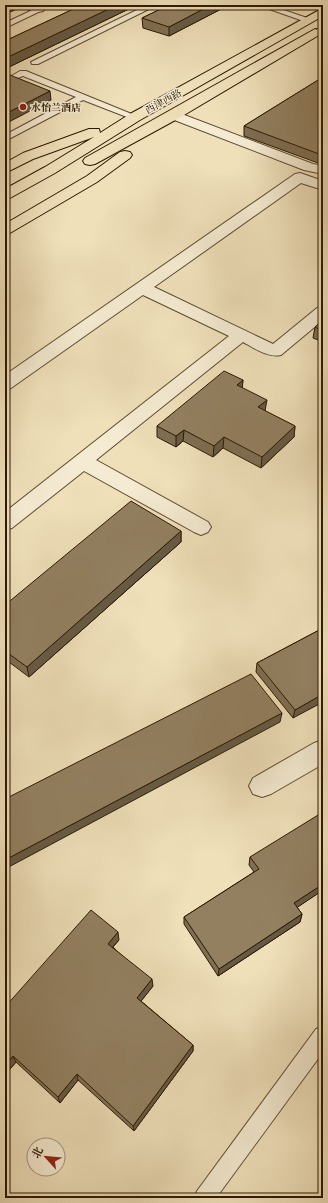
<svg xmlns="http://www.w3.org/2000/svg" width="328" height="1203" viewBox="0 0 328 1203" font-family="Vollkorn,'Noto Serif SC',serif">
  <style>
    .lines { fill: none; stroke-linecap: round; stroke-linejoin: round }
    .lane-casing { stroke: #5e4b2f; stroke-width: 2 }
    .street-casing { stroke: #5e4b2f; stroke-width: 2 }
    .primary-casing { stroke: #2d1901; stroke-width: 2 }
    .lane { fill: #f5ebd2; fill-rule: evenodd }
    .street { fill: #f5ebd2; fill-rule: evenodd }
    .primary { fill: #efe0ba; fill-rule: evenodd }
    .wall { fill: #7e6e53; stroke: #2d1901 }
    .shaded-wall { fill: #665a44; stroke: #2d1901 }
    .building { fill: #928061; stroke: #2d1901 }
    .poi-dot { fill: #8f2418; stroke: #f5ebd2; stroke-width: 1.5 }
    .labels { text-anchor: middle; stroke-width: 3; stroke-linejoin: round; paint-order: stroke }
    .far-street-label { font-size: 10px; fill: #2d1901; stroke: #f5ebd2 }
    .far-poi-label { font-size: 10px; font-weight: bold; fill: #2d1901; stroke: #f5ebd2; text-anchor: start }
  </style>
  <rect width="100%" height="100%" fill="#efe0ba"/>
  <filter id="stains"><feTurbulence type="fractalNoise" baseFrequency=".005" numOctaves="4"/><feColorMatrix values="0 0 0 0 .2 0 0 0 0 .09 0 0 0 0 .02 0 0 0 .5 -.17"/></filter>
  <radialGradient id="worn" r=".72"><stop offset=".6" stop-color="#630" stop-opacity="0"/><stop offset="1" stop-color="#630" stop-opacity=".3"/></radialGradient>
  <g class="lines">
    <g class="lane-casing">
      <g id="lane">
        <polygon points="43,5 53,5 5,28 5,23"/>
        <polygon points="147,5 157,5 38,64 32,64 31,62"/>
        <polygon points="258,5 269,5 313,20 312,22 306,22"/>
        <rect x="317" y="29" width="6" height="4"/>
        <polygon points="20,71 26,71 139,117 138,119 132,119 83,100 5,141 5,135 76,97 23,76 10,81 6,79"/>
        <polygon points="323,1027 323,1052 216,1198 194,1198 197,1191 316,1029"/>
      </g>
    </g>
    <g class="street-casing">
      <g id="street">
        <path d="M21,5H38L45,9L43,11C37,13 26,10 21,5Z"/>
        <polygon points="174,111 313,164 323,166 323,174 304,170 169,118 167,115 169,112"/>
        <path d="M300,173L323,181V190L301,183L154,287L273,344L317,308L323,307V320L281,355C268,358 254,348 243,342L96,460L208,522L211,527L208,532L201,535L194,532L84,471L12,528L5,530V512L229,336L143,295L11,388L5,390V375L295,174Z"/>
        <polygon points="323,740 323,764 271,794 262,797 253,794 249,786 253,778 314,743"/>
      </g>
    </g>
    <g class="primary-casing">
      <g id="primary">
        <polygon points="323,8 323,16 140,120 55,173 10,198 5,199 5,189 45,167 94,137 33,159 5,173 5,163 23,153 89,129 99,129 100,133 130,114"/>
        <polygon points="315,29 319,31 321,33 319,35 179,118 95,164 90,165 85,164 83,161 85,158"/>
        <polygon points="125,151 130,152 132,155 130,158 97,182 10,233 5,235 5,224 87,176 120,152"/>
      </g>
    </g>
    <use href="#lane" class="lane"/>
    <use href="#street" class="street"/>
    <use href="#primary" class="primary"/>
  </g>
  <g class="wall">
    <polygon points="82,5 137,5 9,67 5,66 5,41"/>
    <polygon points="169,5 229,5 169,36 143,28 142,18"/>
    <polygon points="271,5 288,5 282,8"/>
    <polygon points="323,77 323,160 318,163 244,136 244,126"/>
    <polygon points="323,320 323,342 313,338 315,327"/>
    <polygon points="243,380 242,388 265,411 295,426 294,437 261,468 223,448 213,457 183,441 176,447 157,437 157,426"/>
    <polygon points="181,531 181,542 29,677 5,659 5,605"/>
    <polygon points="323,628 293,718 256,672 257,663"/>
    <polygon points="250,857 323,890 297,907 302,914 300,922 218,976 184,924 184,917 254,872 249,865"/>
    <polygon points="119,940 113,947 153,986 141,1001 193,1045 193,1051 134,1131 78,1080 60,1103 16,1062 5,1075 5,1007"/>
  </g>
  <g class="shaded-wall">
    <polygon points="7,5 15,5 15,10 5,14 5,6"/>
    <polygon points="117,5 137,5 9,67 8,57"/>
    <polygon points="211,5 229,5 169,36 169,27"/>
    <polygon points="283,5 288,5 282,8"/>
    <polygon points="50,91 51,100 5,124 5,114"/>
    <polygon points="323,151 323,160 318,163 319,154"/>
    <polygon points="243,380 242,391 237,385"/>
    <polygon points="267,400 265,411 257,418 258,407"/>
    <polygon points="295,426 294,437 261,468 262,457"/>
    <polygon points="184,430 183,441 176,447 176,436"/>
    <polygon points="224,437 223,448 213,457 214,446"/>
    <polygon points="181,531 181,542 29,677 27,667"/>
    <polygon points="323,694 323,702 293,718 295,710"/>
    <polygon points="282,713 280,722 5,869 5,860"/>
    <polygon points="323,884 323,890 292,911 294,903"/>
    <polygon points="302,914 300,922 218,976 219,969"/>
    <polygon points="118,932 119,940 109,951 108,944"/>
    <polygon points="152,979 153,986 138,1005 137,998"/>
    <polygon points="193,1045 193,1051 134,1131 133,1126"/>
    <polygon points="13,1056 16,1062 5,1075 5,1066"/>
    <polygon points="77,1074 78,1080 60,1103 58,1097"/>
  </g>
  <g class="building">
    <polygon points="82,5 117,5 8,57 5,56 5,41"/>
    <polygon points="169,5 211,5 169,27 142,18"/>
    <polygon points="5,73 50,91 5,114"/>
    <polygon points="323,77 323,151 319,154 244,126"/>
    <polygon points="323,320 323,331 315,327"/>
    <polygon points="224,371 243,380 237,385 267,400 258,407 295,426 262,457 224,437 214,446 184,430 176,436 157,426"/>
    <polygon points="131,501 181,531 27,667 5,651 5,605"/>
    <polygon points="323,628 323,694 295,710 257,663"/>
    <polygon points="251,674 282,713 5,860 5,799"/>
    <polygon points="323,812 323,884 294,903 302,914 219,969 184,917 259,869 250,857"/>
    <polygon points="91,910 118,932 108,944 152,979 137,998 193,1045 133,1126 77,1074 58,1097 13,1056 5,1066 5,1007"/>
  </g>
  <circle class="poi-dot" cx="23" cy="107" r="4"/>
  <g class="labels">
    <g class="far-street-label">
      <text transform="translate(163 101) rotate(-29)" y="4">西津西路</text>
    </g>
    <g class="far-poi-label">
      <text x="31" y="111">水怡兰酒店</text>
    </g>
  </g>
  <rect width="328" height="1203" fill="none" stroke="#efe0ba" stroke-width="20"/>
  <rect x="6" y="6" width="316" height="1191" fill="none" stroke="#2d1901" stroke-width="2"/>
  <rect x="10" y="10" width="308" height="1183" fill="none" stroke="#2d1901"/>
  <g transform="translate(46 1157) rotate(297)"><circle r="19" fill="#f5ebd2" stroke="#a5977e"/>
  <path d="M0-3L7 15L0 10L-7 15Z" fill="#8f2418"/>
  <text y="-6" font-size="11" font-weight="bold" text-anchor="middle" fill="#2d1901">北</text>
  </g>
  <rect width="100%" height="100%" filter="url(#stains)"/>
  <rect width="100%" height="100%" fill="url(#worn)"/>
</svg>
